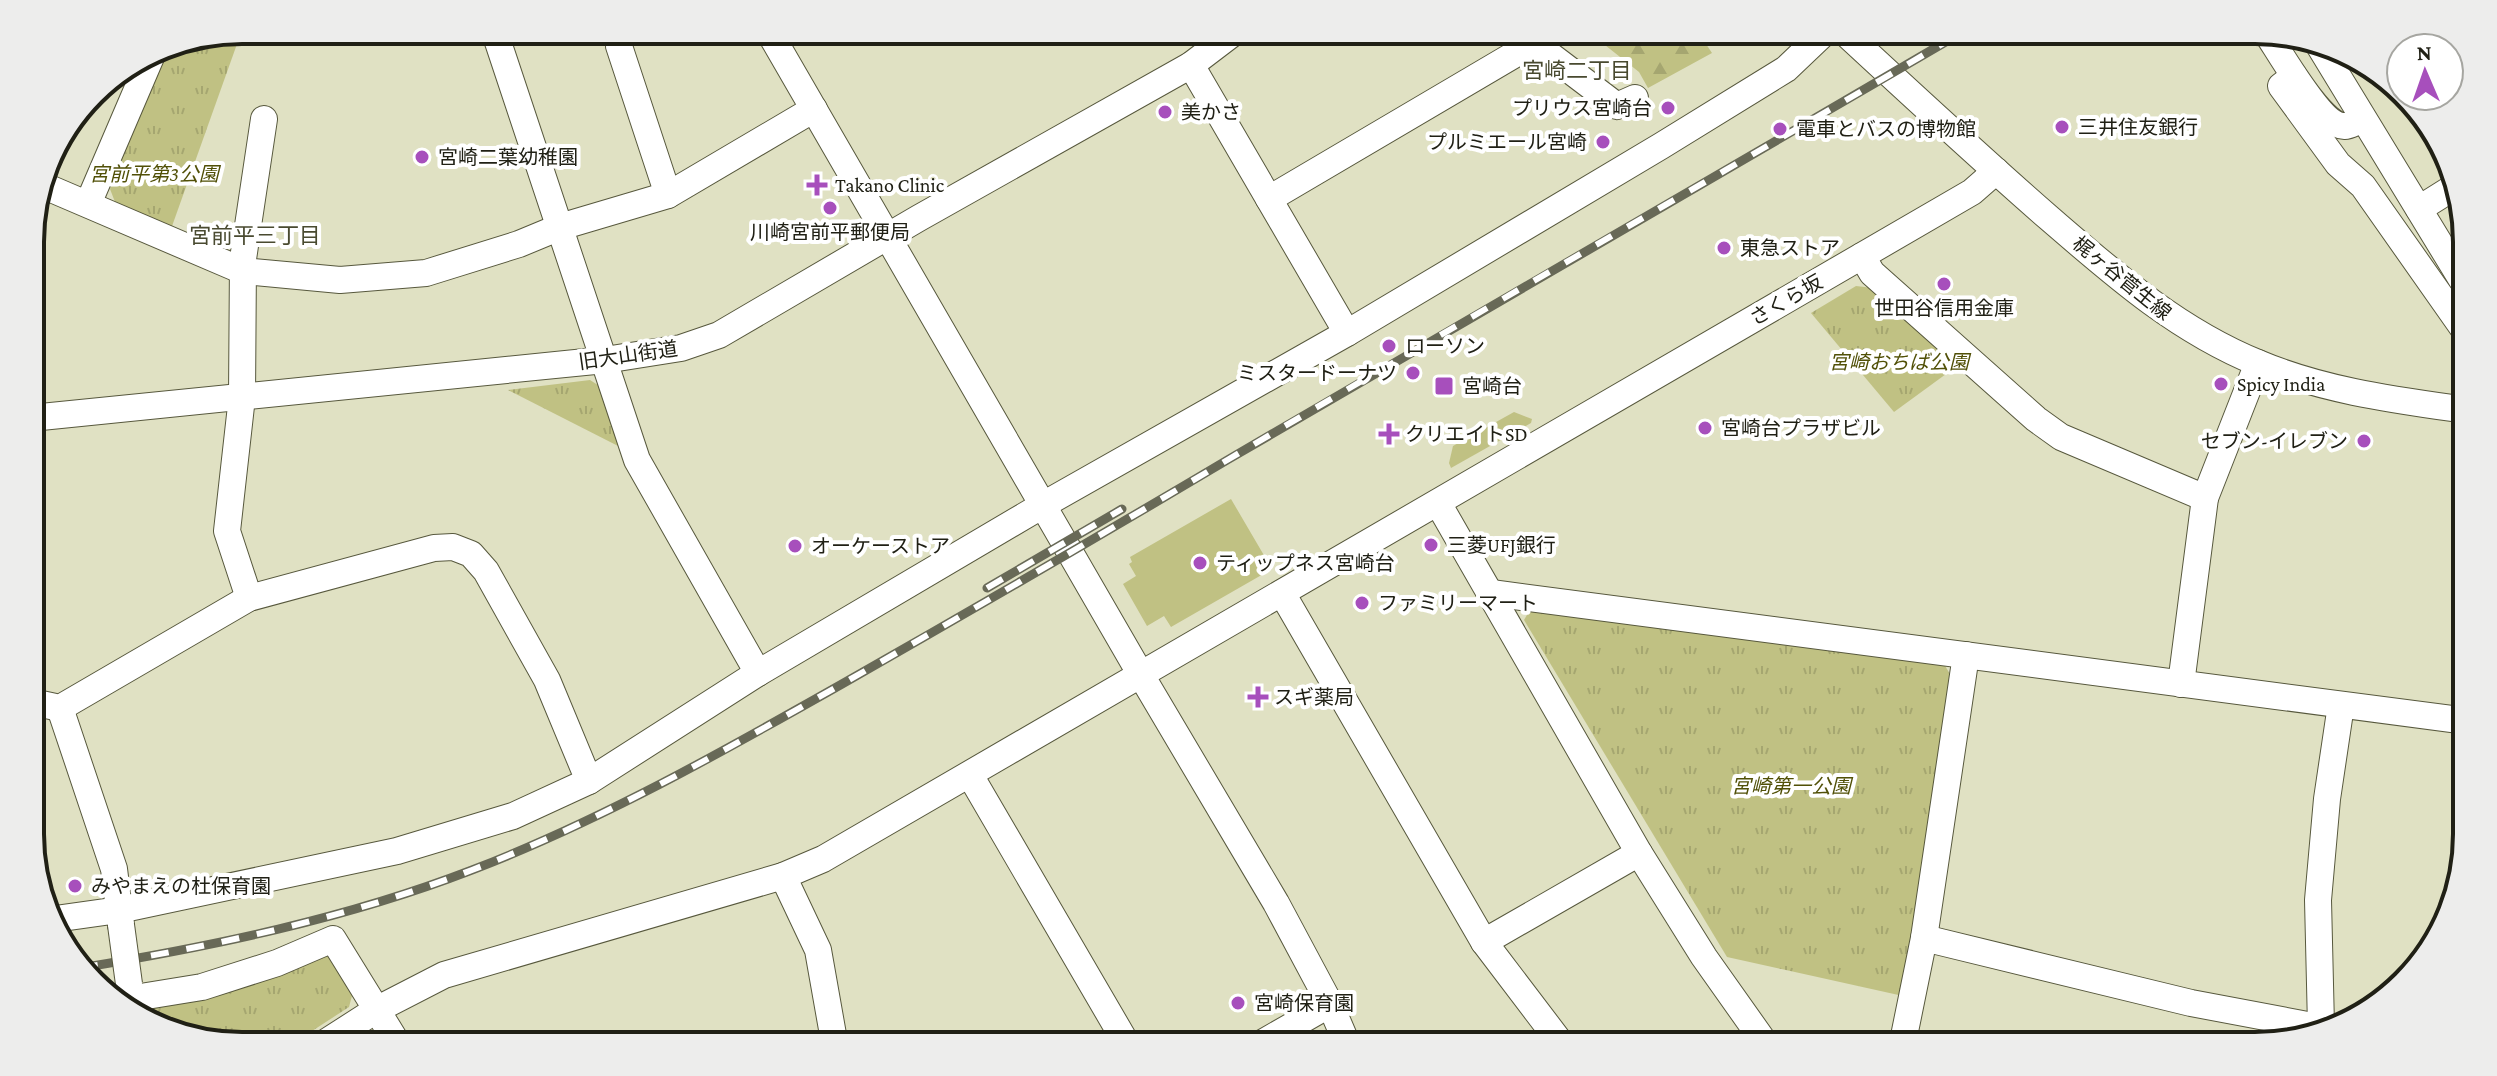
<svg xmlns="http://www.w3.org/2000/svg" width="2497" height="1076" viewBox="0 0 2497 1076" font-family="'Crimson Pro','Noto Sans JP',serif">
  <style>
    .grass { fill: #c0c183 }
    .forest { fill: url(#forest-firs) }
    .park { fill: url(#park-tufts) }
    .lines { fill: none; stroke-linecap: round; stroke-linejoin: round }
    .minor-casing { stroke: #57583d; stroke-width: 28 }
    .minor { stroke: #fff; stroke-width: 26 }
    .rail-casing { stroke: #686957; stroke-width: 9 }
    .rail { stroke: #fff; stroke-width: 6; stroke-dasharray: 18; stroke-linecap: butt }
    .minor-bridge-casing { stroke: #57583d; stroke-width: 28; stroke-linecap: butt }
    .minor-bridge { stroke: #fff; stroke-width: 26 }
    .poi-dot { fill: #a74fbc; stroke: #fff; stroke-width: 3 }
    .labels { text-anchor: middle; stroke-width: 8; stroke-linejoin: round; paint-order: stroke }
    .poi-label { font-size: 20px; fill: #202015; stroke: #fff; text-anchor: start }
    .park-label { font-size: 20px; font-style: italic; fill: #515007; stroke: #fff }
    .street-label { font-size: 20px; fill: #202015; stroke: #fff }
    .neighbourhood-label { font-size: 22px; fill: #494a30; stroke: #fff }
    .rim { fill: none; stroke: #202015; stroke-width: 4 }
  </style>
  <defs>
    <pattern id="forest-firs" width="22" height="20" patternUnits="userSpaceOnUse" patternTransform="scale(2)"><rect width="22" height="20" fill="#c0c183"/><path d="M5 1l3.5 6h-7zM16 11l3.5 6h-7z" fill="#a5a670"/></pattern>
    <pattern id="park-tufts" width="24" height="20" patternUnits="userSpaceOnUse" patternTransform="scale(2)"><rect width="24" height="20" fill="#c0c183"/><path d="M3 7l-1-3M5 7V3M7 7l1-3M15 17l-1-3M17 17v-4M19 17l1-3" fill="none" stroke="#a5a670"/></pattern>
  </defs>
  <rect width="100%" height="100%" fill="#e0e1c3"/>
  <g class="grass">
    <polygon points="1514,412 1532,419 1531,423 1451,468 1449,463 1453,446"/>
    <polygon points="1231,499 1272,569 1171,627 1164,616 1147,626 1123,584 1136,576 1129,564 1132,562 1130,557"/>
  </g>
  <polygon class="forest" points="1586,30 1712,30 1704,41 1712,53 1648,88 1639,72"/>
  <g class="park">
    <polygon points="242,30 171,229 115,202 110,189 167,45"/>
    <polygon points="1856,286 1873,288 1957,366 1894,412 1811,313"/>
    <polygon points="590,380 601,387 622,448 508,390"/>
    <polygon points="1531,608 1943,662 1952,678 1903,996 1727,957 1524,620"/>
    <polygon points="315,954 330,957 353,992 349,1007 289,1046 242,1046 161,1030 136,1011 212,994"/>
  </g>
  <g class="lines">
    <g class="minor-casing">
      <g id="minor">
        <polyline points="494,30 637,460 758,673"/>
        <polyline points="768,30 1141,675 1276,903 1330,1004 1348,1046"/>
        <path d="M1842,30C1910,93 1979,157 2049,218C2115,275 2177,330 2258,363C2324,391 2396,400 2466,410"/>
        <path d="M2266,32C2279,51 2322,128 2345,126C2350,126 2357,121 2362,120"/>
        <polyline points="2317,42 2465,285"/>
        <polyline points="1534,43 1617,106 1635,98"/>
        <polyline points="619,46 668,195"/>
        <polyline points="1191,65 1347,333"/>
        <polyline points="2294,76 2281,86 2338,164 2363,186 2465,331"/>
        <polyline points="42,185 243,271 340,280 426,273 519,244 560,227 668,195 814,109"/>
        <polyline points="1269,199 1534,43 1551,30"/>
        <polyline points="88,204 154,50"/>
        <polyline points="2419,209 2454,187"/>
        <polyline points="1862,256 1872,273 2036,419 2061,437 2205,498"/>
        <polyline points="31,418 605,360 681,348 719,335 919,218 1191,65 1237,30"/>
        <polyline points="1438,503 1639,853 1704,957 1767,1046"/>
        <polyline points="1282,593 1484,942 1563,1046"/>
        <polyline points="1491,593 2467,721"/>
        <polyline points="249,598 227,531 242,397 243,259 264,119"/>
        <polyline points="2181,684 2205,498 2258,363"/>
        <polyline points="32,702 60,708 249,598 434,548 453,547 471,554 486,571 547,680 589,781"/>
        <polyline points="60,708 114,869 121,925"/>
        <polyline points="970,775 1128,1046"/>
        <polyline points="783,876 818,950 835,1046"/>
        <polyline points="55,919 119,910 397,851 513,816 589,781 758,673 1043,505 1347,333 1661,146 1786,69 1827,30"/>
        <polyline points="1924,938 2191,1003 2318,1027"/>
        <polyline points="1484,942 1639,853"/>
        <polyline points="122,1000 202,987 277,963 333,939 399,1046"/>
        <polyline points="2321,1026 2318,900 2327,799 2341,705"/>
        <polyline points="320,1046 376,1010 444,975 783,876 823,859 1972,192 1996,171"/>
        <polyline points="1257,1046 1330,1004"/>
        <polyline points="1902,1046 1924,938 1966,655"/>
      </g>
    </g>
    <use href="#minor" class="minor"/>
    <g class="rail-casing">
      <g id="rail">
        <polyline points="987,588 1122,509"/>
        <path d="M80,968C213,946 345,919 472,870C602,820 722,752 842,684C972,610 1101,535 1229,459C1474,314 1721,174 1966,30"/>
      </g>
    </g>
    <use href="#rail" class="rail"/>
    <g class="minor-bridge-casing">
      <polyline id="minor-bridge" points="121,925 129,984"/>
    </g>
    <use href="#minor-bridge" class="minor-bridge"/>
  </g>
  <g class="poi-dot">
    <circle cx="1668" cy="108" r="8"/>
    <circle cx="1165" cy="112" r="8"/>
    <circle cx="2062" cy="127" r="8"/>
    <circle cx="1780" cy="129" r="8"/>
    <circle cx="1603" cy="142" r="8"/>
    <circle cx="422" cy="157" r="8"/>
    <path d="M813 173h8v8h8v8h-8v8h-8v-8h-8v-8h8z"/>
    <circle cx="830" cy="208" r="8"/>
    <circle cx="1724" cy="248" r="8"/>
    <circle cx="1944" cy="284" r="8"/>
    <circle cx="1389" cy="346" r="8"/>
    <circle cx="1413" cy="373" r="8"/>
    <circle cx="2221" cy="384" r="8"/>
    <rect x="1434" y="376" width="20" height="20" rx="4"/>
    <circle cx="1705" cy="428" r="8"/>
    <path d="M1385 422h8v8h8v8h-8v8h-8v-8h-8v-8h8z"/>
    <circle cx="2364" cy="441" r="8"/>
    <circle cx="1431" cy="545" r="8"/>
    <circle cx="795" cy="546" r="8"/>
    <circle cx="1200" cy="563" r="8"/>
    <circle cx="1362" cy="603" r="8"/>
    <path d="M1254 685h8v8h8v8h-8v8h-8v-8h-8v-8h8z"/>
    <circle cx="75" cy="886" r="8"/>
    <circle cx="1238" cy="1003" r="8"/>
  </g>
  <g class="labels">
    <g class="poi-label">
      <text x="1652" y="115" text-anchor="end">プリウス宮崎台</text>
      <text x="1181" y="119">美かさ</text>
      <text x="2078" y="134">三井住友銀行</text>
      <text x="1796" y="136">電車とバスの博物館</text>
      <text x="1587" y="149" text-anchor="end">プルミエール宮崎</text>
      <text x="438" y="164">宮崎二葉幼稚園</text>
      <text x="835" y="192">Takano Clinic</text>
      <text x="830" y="239" text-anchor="middle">川崎宮前平郵便局</text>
      <text x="1740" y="255">東急ストア</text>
      <text x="1944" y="315" text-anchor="middle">世田谷信用金庫</text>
      <text x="1405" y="353">ローソン</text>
      <text x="1397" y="380" text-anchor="end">ミスタードーナツ</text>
      <text x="2237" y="391">Spicy India</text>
      <text x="1462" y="393">宮崎台</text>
      <text x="1721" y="435">宮崎台プラザビル</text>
      <text x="1405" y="441">クリエイトSD</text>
      <text x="2348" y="448" text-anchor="end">セブン-イレブン</text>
      <text x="1447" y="552">三菱UFJ銀行</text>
      <text x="811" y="553">オーケーストア</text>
      <text x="1216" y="570">ティップネス宮崎台</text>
      <text x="1378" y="610">ファミリーマート</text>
      <text x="1274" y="704">スギ薬局</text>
      <text x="91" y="893">みやまえの杜保育園</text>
      <text x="1254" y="1010">宮崎保育園</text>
    </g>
    <g class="park-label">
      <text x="154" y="181">宮前平第3公園</text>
      <text x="1899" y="369">宮崎おちば公園</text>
      <text x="1791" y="793">宮崎第一公園</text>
    </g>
    <g class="street-label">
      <text transform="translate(2122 278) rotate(39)" y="7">梶ヶ谷菅生線</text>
      <text transform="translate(1786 300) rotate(-30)" y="7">さくら坂</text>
      <text transform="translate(628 355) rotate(-8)" y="7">旧大山街道</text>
    </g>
    <g class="neighbourhood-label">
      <text x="1577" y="78">宮崎二丁目</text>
      <text x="255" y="243">宮前平三丁目</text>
    </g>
  </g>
  <path d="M0 0H2497V1076H0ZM242 44H2255A198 198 0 0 1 2453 242V834A198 198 0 0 1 2255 1032H242A198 198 0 0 1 44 834V242A198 198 0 0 1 242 44Z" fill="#ededec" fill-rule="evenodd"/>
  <path class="rim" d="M242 44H2255A198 198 0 0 1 2453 242V834A198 198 0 0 1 2255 1032H242A198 198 0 0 1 44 834V242A198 198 0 0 1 242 44Z"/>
  <g transform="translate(2425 72) rotate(358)"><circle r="38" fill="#ffffff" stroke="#a6a6a1" stroke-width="2"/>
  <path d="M0-6L14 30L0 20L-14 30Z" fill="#a74fbc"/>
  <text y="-12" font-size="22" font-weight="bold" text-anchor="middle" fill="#202015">N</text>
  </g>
</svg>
